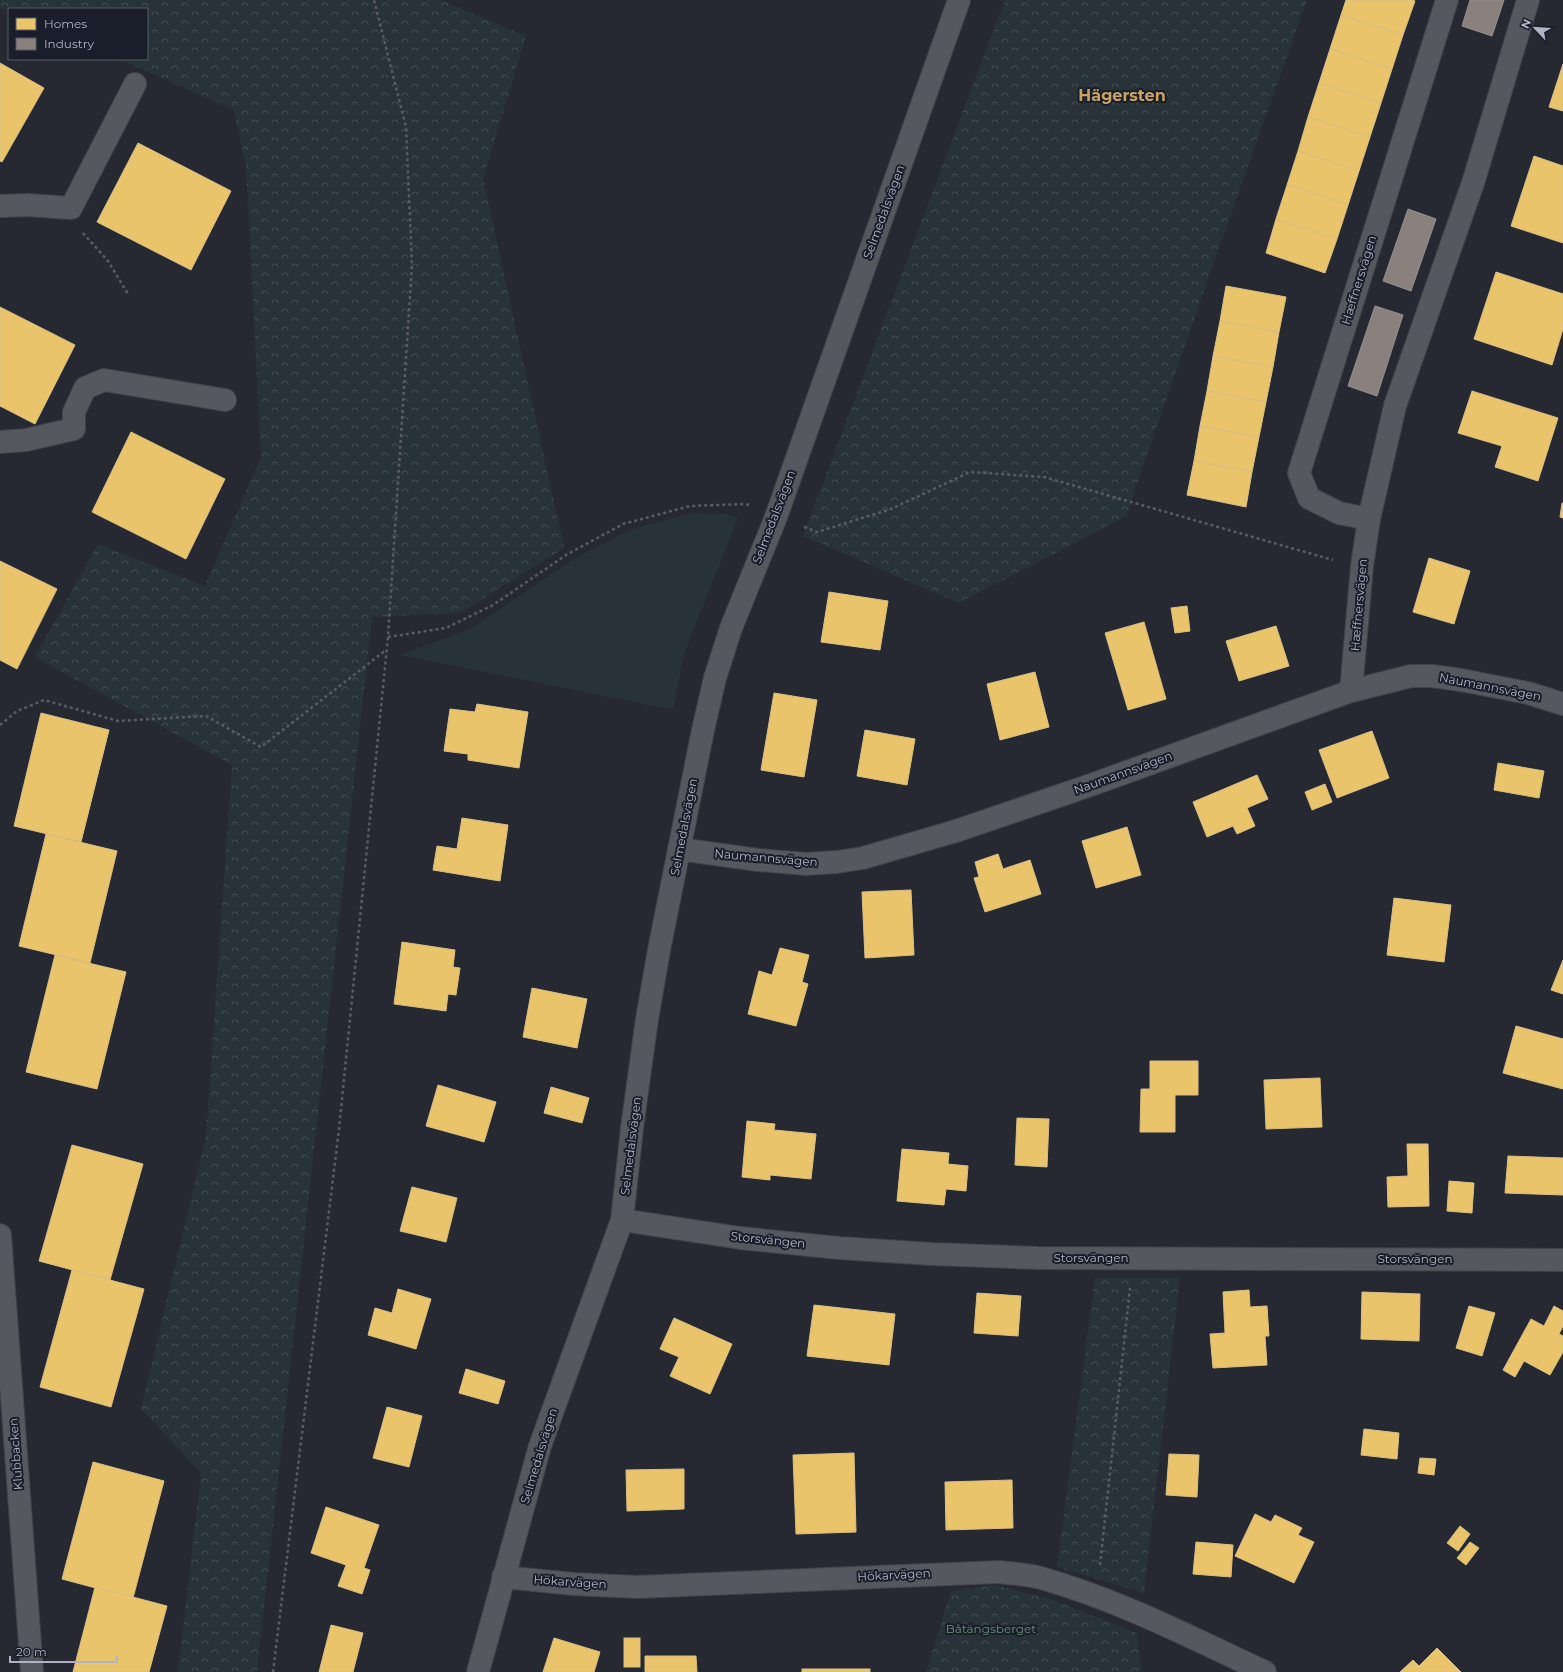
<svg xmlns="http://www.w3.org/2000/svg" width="1563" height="1672" viewBox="0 0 1563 1672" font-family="Montserrat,sans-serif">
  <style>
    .grass { fill: #273339 }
    .forest { fill: url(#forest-crowns) }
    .homes { fill: #e9c46a; stroke: #d8bf85 }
    .industry { fill: #8a817c; stroke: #959091 }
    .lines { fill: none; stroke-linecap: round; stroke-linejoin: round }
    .minor-casing { stroke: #42434a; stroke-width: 24 }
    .path { stroke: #5a5c63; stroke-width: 2.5; stroke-dasharray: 3 3; stroke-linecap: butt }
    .minor { stroke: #56585f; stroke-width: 22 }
    .labels { text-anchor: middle; stroke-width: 4; stroke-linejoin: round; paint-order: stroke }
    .street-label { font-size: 12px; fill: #afb3c3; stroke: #1a1e2b }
    .park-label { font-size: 12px; fill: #69917a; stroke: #1a1e2b }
    .district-label { font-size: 16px; font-weight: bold; fill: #caa363; stroke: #1a1e2b }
  </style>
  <defs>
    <pattern id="forest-crowns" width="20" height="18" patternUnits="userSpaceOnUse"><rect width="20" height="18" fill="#273339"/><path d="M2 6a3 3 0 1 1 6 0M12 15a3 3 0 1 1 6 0" fill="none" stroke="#444e54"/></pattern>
  </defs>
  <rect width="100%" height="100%" fill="#262932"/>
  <polygon class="grass" points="692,513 726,514 738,518 684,654 673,710 400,655 470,629 572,560 629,530"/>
  <g class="forest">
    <polygon points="0,0 441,0 526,36 483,179 564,548 460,613 372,617 257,1672 178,1672 201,1473 141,1409 206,1136 232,765 35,657 98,544 205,586 261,457 246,166 234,110 119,59 147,59 147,9 9,9 9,11 0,7"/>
    <polygon points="1005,0 1307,0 1206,284 1135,490 1127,516 959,603 803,536"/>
    <polygon points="1095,1278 1180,1278 1144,1593 1057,1567"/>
    <polygon points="994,1585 1051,1599 1137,1633 1142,1670 1143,1672 926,1672 951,1591"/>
  </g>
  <g class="homes">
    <polygon points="1346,0 1412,0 1415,1 1403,35 1341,15"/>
    <polygon points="1341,15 1403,35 1392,69 1330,49"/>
    <polygon points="1330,49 1392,69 1381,103 1319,83"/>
    <polygon points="0,63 44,88 2,162 0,161"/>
    <polygon points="1563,64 1563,111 1549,107"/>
    <polygon points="1319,83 1381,103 1370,137 1308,117"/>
    <polygon points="1308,117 1370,137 1359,171 1298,151"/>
    <polygon points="138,143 231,191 191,270 97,222"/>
    <polygon points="1298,151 1359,171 1348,205 1287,185"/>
    <polygon points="1534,156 1563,166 1563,243 1511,226"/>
    <polygon points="1287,185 1348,205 1337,239 1276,219"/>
    <polygon points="1276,219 1337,239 1325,273 1266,253"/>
    <polygon points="1496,272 1563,294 1563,329 1552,365 1474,339"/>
    <polygon points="1226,286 1286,297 1279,332 1220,321"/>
    <polygon points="0,307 75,345 35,424 0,406"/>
    <polygon points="1220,321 1279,332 1273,367 1213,356"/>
    <polygon points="1213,356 1273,367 1266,402 1207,391"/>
    <polygon points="1207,391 1266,402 1259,437 1200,426"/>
    <polygon points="1472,391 1558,418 1538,481 1495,467 1502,446 1458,433"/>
    <polygon points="1200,426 1259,437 1252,472 1194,461"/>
    <polygon points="131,432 225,479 186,559 92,512"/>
    <polygon points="1194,461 1252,472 1246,507 1187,495"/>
    <polygon points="1562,503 1563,503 1563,518 1560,517"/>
    <polygon points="1429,558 1470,571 1454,624 1413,612"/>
    <polygon points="0,561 57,589 17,669 0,660"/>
    <polygon points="829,592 888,601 880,650 821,642"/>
    <polygon points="1187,606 1190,631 1175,633 1171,608"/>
    <polygon points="1144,622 1166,699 1128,710 1105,633"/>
    <polygon points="1276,626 1289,666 1239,681 1226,641"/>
    <polygon points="1035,672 1049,727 1000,740 987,684"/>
    <polygon points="774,693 817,700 804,777 761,770"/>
    <polygon points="477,704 528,712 519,768 468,760 468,754 444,751 450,709 475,712"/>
    <polygon points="41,713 109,730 81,842 14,826"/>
    <polygon points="865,730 915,739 907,785 857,776"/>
    <polygon points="1372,731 1389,778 1337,798 1319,750"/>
    <polygon points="1498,763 1544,771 1539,798 1494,790"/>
    <polygon points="1257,775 1268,799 1247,808 1255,826 1237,834 1233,826 1207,837 1193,802"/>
    <polygon points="1325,784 1332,802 1312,810 1305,792"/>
    <polygon points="462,818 508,825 500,881 433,870 437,846 457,849"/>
    <polygon points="1127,827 1141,875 1096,888 1082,841"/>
    <polygon points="46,834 117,851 90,963 19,946"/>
    <polygon points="998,854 1003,869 1030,860 1041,894 985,912 974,878 979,877 975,862"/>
    <polygon points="911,890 914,955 865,958 862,892"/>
    <polygon points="1394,898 1451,905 1444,962 1387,955"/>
    <polygon points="402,942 455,950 453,967 460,968 456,995 448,994 446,1011 394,1004"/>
    <polygon points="780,948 809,955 802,982 808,984 796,1026 748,1014 759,971 772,975"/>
    <polygon points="55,955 126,972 97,1089 26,1072"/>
    <polygon points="1563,960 1563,994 1551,990"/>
    <polygon points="532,988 587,999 577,1048 523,1037"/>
    <polygon points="1516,1026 1563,1039 1563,1089 1503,1073"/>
    <polygon points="1150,1061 1198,1061 1198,1095 1175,1095 1175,1132 1140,1132 1141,1089 1150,1089"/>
    <polygon points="1320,1078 1322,1127 1266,1129 1264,1080"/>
    <polygon points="438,1085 496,1102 484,1142 426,1126"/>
    <polygon points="551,1087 589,1098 582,1123 544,1113"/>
    <polygon points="1017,1118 1049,1119 1047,1167 1015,1165"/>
    <polygon points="747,1121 775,1124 774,1130 816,1134 811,1179 770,1175 770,1180 742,1177"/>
    <polygon points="1407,1144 1428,1144 1429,1206 1388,1207 1387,1177 1408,1176"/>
    <polygon points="72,1145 143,1164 110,1280 39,1261"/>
    <polygon points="902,1149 949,1153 948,1164 968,1166 966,1191 946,1189 944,1205 897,1201"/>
    <polygon points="1508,1156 1563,1158 1563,1195 1505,1193"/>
    <polygon points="1449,1181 1474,1183 1472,1213 1447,1211"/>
    <polygon points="412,1187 457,1198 446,1242 400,1231"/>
    <polygon points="72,1270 144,1289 111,1407 40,1387"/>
    <polygon points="398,1289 431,1299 416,1349 368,1335 375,1308 392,1313"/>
    <polygon points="1249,1290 1250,1307 1267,1306 1269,1336 1265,1336 1267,1365 1213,1368 1210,1334 1225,1333 1223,1292"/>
    <polygon points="1362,1292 1420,1294 1419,1341 1361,1339"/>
    <polygon points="977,1293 1021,1296 1018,1336 974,1333"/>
    <polygon points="814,1305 895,1314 889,1365 807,1356"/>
    <polygon points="1469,1306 1495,1313 1482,1356 1456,1348"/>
    <polygon points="1554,1306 1563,1311 1563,1326 1559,1334 1563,1336 1563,1352 1550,1375 1524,1361 1515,1377 1503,1370 1531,1319 1544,1326"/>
    <polygon points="674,1318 732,1344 710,1394 670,1376 679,1357 660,1349"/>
    <polygon points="466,1369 505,1381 498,1404 459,1393"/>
    <polygon points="387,1407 422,1416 409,1467 373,1458"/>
    <polygon points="1364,1429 1399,1433 1397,1459 1361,1455"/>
    <polygon points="854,1453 856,1532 796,1534 793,1455"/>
    <polygon points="1169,1454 1199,1455 1197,1497 1166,1495"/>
    <polygon points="1420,1458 1436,1459 1434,1475 1418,1473"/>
    <polygon points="93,1462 164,1481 133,1598 62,1579"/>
    <polygon points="684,1469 684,1509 627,1511 626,1470"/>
    <polygon points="1012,1480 1013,1528 946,1530 945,1482"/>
    <polygon points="326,1507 379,1525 364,1568 370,1570 362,1594 338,1586 346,1565 311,1553"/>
    <polygon points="1255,1514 1271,1522 1275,1515 1302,1528 1298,1535 1314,1542 1294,1583 1235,1556"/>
    <polygon points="1460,1526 1470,1534 1458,1551 1447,1543"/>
    <polygon points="1196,1542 1233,1545 1231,1577 1193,1574"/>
    <polygon points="1470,1542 1479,1548 1466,1565 1457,1558"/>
    <polygon points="95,1587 167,1606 149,1672 73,1672"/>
    <polygon points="331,1625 363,1633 353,1672 319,1672"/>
    <polygon points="554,1638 600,1652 594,1672 543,1672"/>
    <rect x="624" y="1638" width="16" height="29"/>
    <polygon points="1437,1648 1461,1672 1400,1672 1413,1660 1419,1666"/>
    <polygon points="645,1656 696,1656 697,1672 645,1672"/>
    <rect x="802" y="1669" width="68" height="3"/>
  </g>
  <g class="industry">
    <polygon points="1470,0 1504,0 1492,36 1462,26"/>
    <polygon points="1408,209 1436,219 1411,291 1383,281"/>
    <polygon points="1375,306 1403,315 1377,396 1348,386"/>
  </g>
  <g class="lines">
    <g class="minor-casing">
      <g id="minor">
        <polyline points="0,206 27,205 71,208 135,84"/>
        <polyline points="0,442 26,440 74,429 74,412 85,388 104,380 225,400"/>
        <polyline points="1369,519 1339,513 1309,498 1299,473 1447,0"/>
        <polyline points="1351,691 1362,566 1369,519 1395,406 1473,183 1528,0"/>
        <polyline points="679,849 758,860 806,864 837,862 863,858 956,831 1088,786 1351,691 1411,676 1432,676 1461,680 1528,693 1563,704"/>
        <polyline points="622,1220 740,1238 839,1248 932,1254 1038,1258 1563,1260"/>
        <polyline points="0,1235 32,1672"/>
        <path d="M503,1577L574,1584L637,1587L999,1572C1013,1574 1028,1574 1041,1578C1119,1600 1192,1638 1265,1672"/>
        <polyline points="478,1672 540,1446 622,1220 632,1128 647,1019 659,950 703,730 715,678 731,628 776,517 959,0"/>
      </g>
    </g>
    <g class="path">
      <polyline points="83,233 108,261 128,294"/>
      <polyline points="804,527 817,532 891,509 970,472 1044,477 1333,560"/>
      <polyline points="388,637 446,628 493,605 566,555 623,524 690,506 745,504 749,505"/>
      <polyline points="0,725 17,711 44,700 118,721 206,716 261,747 386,650"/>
      <polyline points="1100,1565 1130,1288"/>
      <polyline points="273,1672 339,1129 388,637 412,265 406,127 374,0"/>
    </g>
    <use href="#minor" class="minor"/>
  </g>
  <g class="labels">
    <g class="street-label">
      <text transform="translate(884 212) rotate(-70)" y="4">Selmedalsvägen</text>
      <text transform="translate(1359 280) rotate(-73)" y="4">Hæffnersvägen</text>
      <text transform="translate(774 517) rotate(-69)" y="4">Selmedalsvägen</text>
      <text transform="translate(1359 605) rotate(-85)" y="4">Hæffnersvägen</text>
      <text transform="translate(1490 687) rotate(11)" y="4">Naumannsvägen</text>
      <text transform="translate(1123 773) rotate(-20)" y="4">Naumannsvägen</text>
      <text transform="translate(684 827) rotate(-79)" y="4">Selmedalsvägen</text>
      <text transform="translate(766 858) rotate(5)" y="4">Naumannsvägen</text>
      <text transform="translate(631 1146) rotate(-83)" y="4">Selmedalsvägen</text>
      <text transform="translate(768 1240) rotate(6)" y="4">Storsvängen</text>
      <text x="1091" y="1262">Storsvängen</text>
      <text x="1415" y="1263">Storsvängen</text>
      <text transform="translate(16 1454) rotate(-94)" y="4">Klubbacken</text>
      <text transform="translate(539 1456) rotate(-73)" y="4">Selmedalsvägen</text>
      <text transform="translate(894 1575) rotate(-3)" y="4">Hökarvägen</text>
      <text transform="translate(570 1582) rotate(4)" y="4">Hökarvägen</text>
    </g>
    <g class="park-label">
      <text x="991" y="1633">Båtängsberget</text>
    </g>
    <g class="district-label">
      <text x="1122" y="101">Hägersten</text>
    </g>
  </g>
  <rect x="8" y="8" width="140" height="52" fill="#1a1e2b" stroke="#565a68"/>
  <rect x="16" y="18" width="20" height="12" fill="#e9c46a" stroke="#565a68"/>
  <text x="44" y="28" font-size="12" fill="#afb3c3">Homes</text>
  <rect x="16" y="38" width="20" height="12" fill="#8a817c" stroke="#565a68"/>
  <text x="44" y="48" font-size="12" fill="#afb3c3">Industry</text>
  <g transform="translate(1535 28) rotate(295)" stroke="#1a1e2b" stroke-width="3" paint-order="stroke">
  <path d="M0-3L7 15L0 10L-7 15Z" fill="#afb3c3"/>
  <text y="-6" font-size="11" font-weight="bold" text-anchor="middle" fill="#afb3c3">N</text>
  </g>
  <path d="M10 1656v6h107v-6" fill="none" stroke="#afb3c3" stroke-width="2"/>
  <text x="16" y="1656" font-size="12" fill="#afb3c3" stroke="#1a1e2b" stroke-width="3" paint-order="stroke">20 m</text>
</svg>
